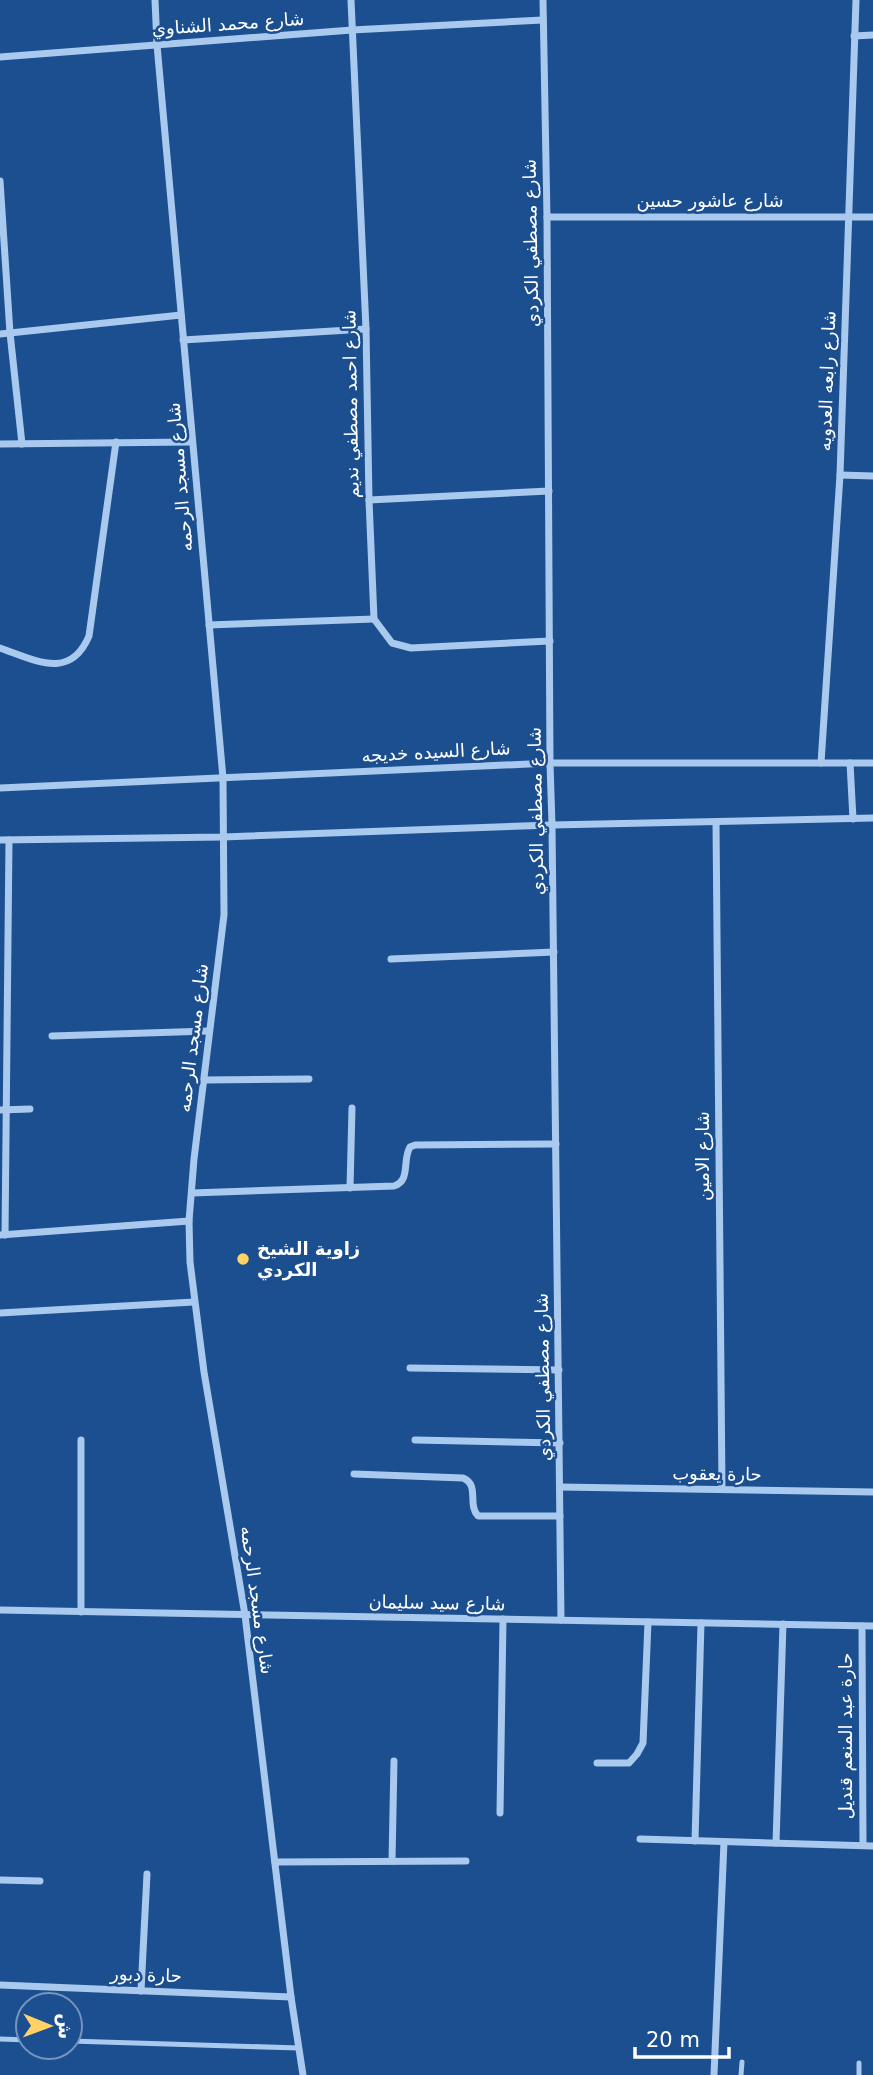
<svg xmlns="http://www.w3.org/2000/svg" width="873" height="2075" viewBox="0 0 873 2075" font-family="'DejaVu Sans',Vazirmatn,sans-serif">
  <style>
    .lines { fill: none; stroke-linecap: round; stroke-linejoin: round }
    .service { stroke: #a9c9ee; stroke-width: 5 }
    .minor { stroke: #a9c9ee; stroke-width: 7 }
    .poi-dot { fill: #ffd166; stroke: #1b4f8f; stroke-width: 2.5 }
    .labels { text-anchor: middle; stroke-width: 5; stroke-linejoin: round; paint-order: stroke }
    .street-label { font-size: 18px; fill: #fff; stroke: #1b4f8f }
    .poi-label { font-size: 18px; font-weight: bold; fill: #fff; stroke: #1b4f8f; text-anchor: start }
  </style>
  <rect width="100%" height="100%" fill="#1b4f8f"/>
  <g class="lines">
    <g class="service">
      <polyline points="0,2039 28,2040"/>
      <polyline points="70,2041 299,2048"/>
      <polyline points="741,2075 742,2062"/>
      <polyline points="859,2075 859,2063"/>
    </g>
    <g class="minor">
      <polyline points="155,0 157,45 223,778 224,915 194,1159 189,1221 190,1262 204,1372 245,1615 291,1997 303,2075"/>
      <polyline points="351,0 366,329 369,500 374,619 392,643 411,648 550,641"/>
      <polyline points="543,0 547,217 550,763 552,825 561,1620"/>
      <polyline points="854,36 873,35"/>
      <polyline points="0,57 352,30 543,20"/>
      <polyline points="0,181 10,333 22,444"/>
      <polyline points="547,217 873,217"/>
      <polyline points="0,334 181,315"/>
      <polyline points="183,340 366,329"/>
      <polyline points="0,444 192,442"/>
      <polyline points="840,475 873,476"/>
      <polyline points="369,500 549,491"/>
      <polyline points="209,625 374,619"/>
      <path d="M0,648C35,660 70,681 89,636L116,442"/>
      <polyline points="821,763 840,475 856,0"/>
      <polyline points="850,763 853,819"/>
      <polyline points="0,788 550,763 873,763"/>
      <polyline points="716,822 722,1489"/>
      <polyline points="0,840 223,837 552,825 873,818"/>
      <polyline points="391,959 554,952"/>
      <polyline points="52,1036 209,1031"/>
      <polyline points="204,1080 309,1079"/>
      <polyline points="0,1110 30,1109"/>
      <polyline points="350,1188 352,1108"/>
      <path d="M192,1193L394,1186C411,1181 402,1160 410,1147L415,1145L556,1144"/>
      <polyline points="0,1235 189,1221"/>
      <polyline points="5,1235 9,840"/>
      <polyline points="0,1313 194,1302"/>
      <polyline points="410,1368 559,1370"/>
      <polyline points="81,1440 81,1612"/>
      <polyline points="415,1440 560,1443"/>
      <path d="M354,1474L463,1478C480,1485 467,1504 478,1516H560"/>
      <polyline points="560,1487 873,1492"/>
      <polyline points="0,1610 873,1626"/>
      <polyline points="862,1626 863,1845"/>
      <polyline points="597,1763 629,1763 637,1754 643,1743 648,1622"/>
      <polyline points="500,1813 503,1619"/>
      <polyline points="640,1839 873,1846"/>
      <polyline points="695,1841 701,1623"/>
      <polyline points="776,1843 783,1624"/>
      <polyline points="392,1861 394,1761"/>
      <polyline points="275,1862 466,1861"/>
      <polyline points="0,1880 40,1881"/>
      <polyline points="0,1985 291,1997"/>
      <polyline points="141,1991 147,1874"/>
      <polyline points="714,2075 724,1842"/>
    </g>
  </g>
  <circle class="poi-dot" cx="243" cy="1259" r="7"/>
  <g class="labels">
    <g class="street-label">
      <text transform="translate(228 24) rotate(-4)" y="6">شارع محمد الشناوي</text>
      <text x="710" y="207">شارع عاشور حسين</text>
      <text transform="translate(531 243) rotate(-91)" y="6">شارع مصطفي الكردي</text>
      <text transform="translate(827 381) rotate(-88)" y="6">شارع رابعه العدويه</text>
      <text transform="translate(351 404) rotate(-91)" y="6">شارع احمد مصطفي نديم</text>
      <text transform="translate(180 477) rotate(-95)" y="6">شارع مسجد الرحمه</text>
      <text transform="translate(436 752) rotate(-3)" y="6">شارع السيده خديجه</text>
      <text transform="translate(536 811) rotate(-91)" y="6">شارع مصطفي الكردي</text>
      <text transform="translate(193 1038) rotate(-83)" y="6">شارع مسجد الرحمه</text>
      <text transform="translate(703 1156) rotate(-90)" y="6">شارع الامين</text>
      <text transform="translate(543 1377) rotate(-91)" y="6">شارع مصطفي الكردي</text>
      <text transform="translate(717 1474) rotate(1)" y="6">حارة يعقوب</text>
      <text transform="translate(257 1600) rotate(82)" y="6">شارع مسجد الرحمه</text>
      <text transform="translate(437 1603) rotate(1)" y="6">شارع سيد سليمان</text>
      <text transform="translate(846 1736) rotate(-90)" y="6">حارة عبد المنعم قنديل</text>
      <text transform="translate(146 1975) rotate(2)" y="6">حارة دبور</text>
    </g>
    <g class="poi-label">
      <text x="257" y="1255">زاوية الشيخ<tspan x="257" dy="21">الكردي</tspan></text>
    </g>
  </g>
  <g transform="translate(49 2026) rotate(91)"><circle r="33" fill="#1b4f8f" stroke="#7695bc" stroke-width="2"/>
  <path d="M0-5L12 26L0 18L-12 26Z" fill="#ffd166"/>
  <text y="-10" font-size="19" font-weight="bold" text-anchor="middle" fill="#ffffff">ش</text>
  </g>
  <path d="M635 2047v10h94v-10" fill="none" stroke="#ffffff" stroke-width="3.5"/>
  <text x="646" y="2047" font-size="21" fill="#ffffff" stroke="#1b4f8f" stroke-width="5" paint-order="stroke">20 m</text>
</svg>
